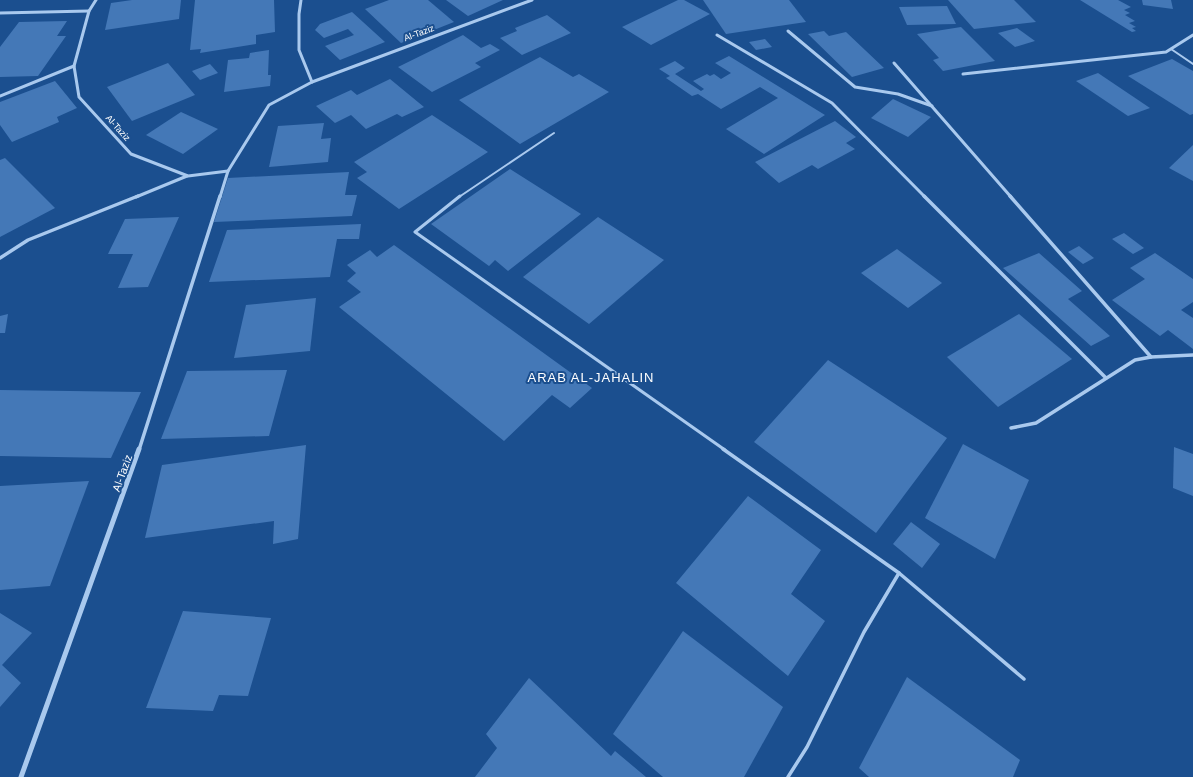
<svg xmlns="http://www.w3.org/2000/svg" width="1193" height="777" viewBox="0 0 1193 777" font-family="Helvetica,sans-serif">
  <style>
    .building { fill: #4478b7 }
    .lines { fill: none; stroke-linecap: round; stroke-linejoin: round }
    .lane-far2 { stroke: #a9c9ee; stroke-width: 2 }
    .lane-far1 { stroke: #a9c9ee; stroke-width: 3 }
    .lane { stroke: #a9c9ee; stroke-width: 3.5 }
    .street-far2 { stroke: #a9c9ee; stroke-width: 3 }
    .street-far1 { stroke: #a9c9ee; stroke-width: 3.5 }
    .street { stroke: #a9c9ee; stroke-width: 5 }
    .labels { text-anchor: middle; stroke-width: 4; stroke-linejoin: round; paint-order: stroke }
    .far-street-label { font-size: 9px; fill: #fff; stroke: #1b4f8f }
    .street-label { font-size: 11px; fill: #fff; stroke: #1b4f8f }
    .quarter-label { font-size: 13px; letter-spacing: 1px; fill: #fff; stroke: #1b4f8f }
  </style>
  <rect width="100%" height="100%" fill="#1b4f8f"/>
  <g class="building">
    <polygon points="132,0 181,0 179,19 105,30 111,3"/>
    <polygon points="195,0 274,0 275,32 256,35 256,44 200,53 201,49 190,50"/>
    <polygon points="389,0 428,0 454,22 401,43 365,9"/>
    <polygon points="446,0 503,0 468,16"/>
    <polygon points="678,0 684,0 710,14 651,45 622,27"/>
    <polygon points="703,0 789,0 806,22 726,34"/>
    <polygon points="948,0 1014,0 1036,22 974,29"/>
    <polygon points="1080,0 1118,0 1131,7 1124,10 1130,13 1125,15 1135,21 1129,23 1136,27 1132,28 1136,31 1132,32"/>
    <polygon points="1142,0 1171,0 1173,9 1143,5"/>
    <polygon points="947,6 956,24 907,25 899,7"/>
    <polygon points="352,12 385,42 340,60 325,46 354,35 348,29 324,38 315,30 320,24"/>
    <polygon points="547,15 571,33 522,55 500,38 517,31 515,28"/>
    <polygon points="67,21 57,36 66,36 38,76 0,77 0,47 19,22"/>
    <polygon points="961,27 995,61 943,71 933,60 939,58 917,34"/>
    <polygon points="1017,28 1035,41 1015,47 998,33"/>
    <polygon points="824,31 829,36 846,32 884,68 852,77 808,34"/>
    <polygon points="463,35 481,48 490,44 500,50 475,63 481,67 432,92 398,67"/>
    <polygon points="765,39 772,47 756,50 749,42"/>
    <polygon points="269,50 268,75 271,75 270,86 224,92 228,60 249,58 250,53"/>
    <polygon points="729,56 825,115 764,154 726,129 778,98 760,87 721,109 698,94 692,96 666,78 670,76 659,69 675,61 685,68 675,74 701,91 704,89 693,81 707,74 710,76 714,74 721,79 731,73 715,63"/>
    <polygon points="540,57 573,77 579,74 609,92 520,144 459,100"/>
    <polygon points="1172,59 1193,71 1193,114 1190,115 1128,76"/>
    <polygon points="168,63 195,95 132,121 107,87"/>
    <polygon points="210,64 218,73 200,80 192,71"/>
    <polygon points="1098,73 1150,108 1128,116 1076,81"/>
    <polygon points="390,79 424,107 402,117 397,114 366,129 351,115 335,123 316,106 351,90 357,95"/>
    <polygon points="55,81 77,108 57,117 59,122 12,142 0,125 0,102"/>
    <polygon points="893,99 931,117 908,137 871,118"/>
    <polygon points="181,112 218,129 183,154 146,135"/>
    <polygon points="432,115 488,152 399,209 357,178 367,172 354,162"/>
    <polygon points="835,121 856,137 846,143 855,149 818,169 812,165 779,183 755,162"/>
    <polygon points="324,123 321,139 331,138 328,162 269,167 278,126"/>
    <polygon points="1193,145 1193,181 1169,168"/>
    <polygon points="5,158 55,208 0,237 0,160"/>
    <polygon points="510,169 581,214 508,271 495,260 489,266 431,224"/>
    <polygon points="349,172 345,195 357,195 352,216 214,222 228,178"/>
    <polygon points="179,217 148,287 118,288 133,254 108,254 125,219"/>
    <polygon points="598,217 664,260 589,324 523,277"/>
    <polygon points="361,224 359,239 337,239 330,277 209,282 227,230"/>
    <polygon points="1124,233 1144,248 1133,254 1112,239"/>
    <polygon points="394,245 592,388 570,408 552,395 504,441 339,307 361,292 347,281 356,273 347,265 370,250 377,257"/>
    <polygon points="1079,246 1094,258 1083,264 1068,252"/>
    <polygon points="897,249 942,283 908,308 861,273"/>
    <polygon points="1039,253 1082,291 1068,299 1110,336 1091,346 1003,268"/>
    <polygon points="1155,253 1193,279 1193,302 1181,310 1193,318 1193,349 1168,330 1160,336 1112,300 1145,279 1130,268"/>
    <polygon points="316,298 310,351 234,358 246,305"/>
    <polygon points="8,314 5,333 0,333 0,316"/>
    <polygon points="1019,314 1072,359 998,407 947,357"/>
    <polygon points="828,360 947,438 876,533 754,442"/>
    <polygon points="287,370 269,436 161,439 187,371"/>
    <polygon points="0,390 141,392 111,458 0,456"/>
    <polygon points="963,444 1029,480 995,559 925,518"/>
    <polygon points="306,445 298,539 273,544 274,521 145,538 162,465"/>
    <polygon points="1174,447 1193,454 1193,496 1173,488"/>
    <polygon points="89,481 50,586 0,590 0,486"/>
    <polygon points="748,496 821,550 791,594 825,621 788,676 676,583"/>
    <polygon points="911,522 940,544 922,568 893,544"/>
    <polygon points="183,611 271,618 248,696 219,695 213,711 146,708"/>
    <polygon points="0,613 32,633 2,665 21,683 0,707"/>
    <polygon points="683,631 783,707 744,777 663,777 613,734"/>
    <polygon points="907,677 1020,760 1013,777 869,777 859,768"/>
    <polygon points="529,678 611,756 615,751 646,777 475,777 497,748 486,734"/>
  </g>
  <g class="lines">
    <g class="lane-far2">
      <polyline points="1171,49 1193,64"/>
      <polyline points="459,197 554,133"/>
    </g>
    <polyline class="lane-far1" points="460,196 415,232 725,450"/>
    <g class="lane">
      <polyline points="723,449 899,573 1024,679"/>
      <polyline points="788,777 807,747 864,632 899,573"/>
    </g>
    <g class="street-far2">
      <polyline points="96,0 89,11 74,66 79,97 131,154 188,176 228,171"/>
      <polyline points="301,0 299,14 299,50 312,82"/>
      <polyline points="0,13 89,11"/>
      <polyline points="788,31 855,87 898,94 932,106"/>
      <polyline points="717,35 832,103 925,197"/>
      <polyline points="894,63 1011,197"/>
      <polyline points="963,74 1166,52 1193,35"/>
      <polyline points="0,96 74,66"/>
      <polyline points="136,197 187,176"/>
      <polyline points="220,197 228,171 269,105 312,82 532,0"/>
    </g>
    <g class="street-far1">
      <polyline points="924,196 1106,378"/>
      <polyline points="1010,196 1151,357"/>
      <polyline points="0,258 28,240 138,196"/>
      <polyline points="1011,428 1036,423 1135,360 1151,357 1193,355"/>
      <polyline points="139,450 220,196"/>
    </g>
    <polyline class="street" points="21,777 139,449"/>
  </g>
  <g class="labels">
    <g class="far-street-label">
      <text transform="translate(419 33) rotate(-20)" y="3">Al-Taziz</text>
      <text transform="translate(118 128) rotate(48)" y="3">Al-Taziz</text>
    </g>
    <g class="street-label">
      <text transform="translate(122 473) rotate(-70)" y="4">Al-Taziz</text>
    </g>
    <g class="quarter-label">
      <text x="591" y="382">ARAB AL-JAHALIN</text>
    </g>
  </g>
</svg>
